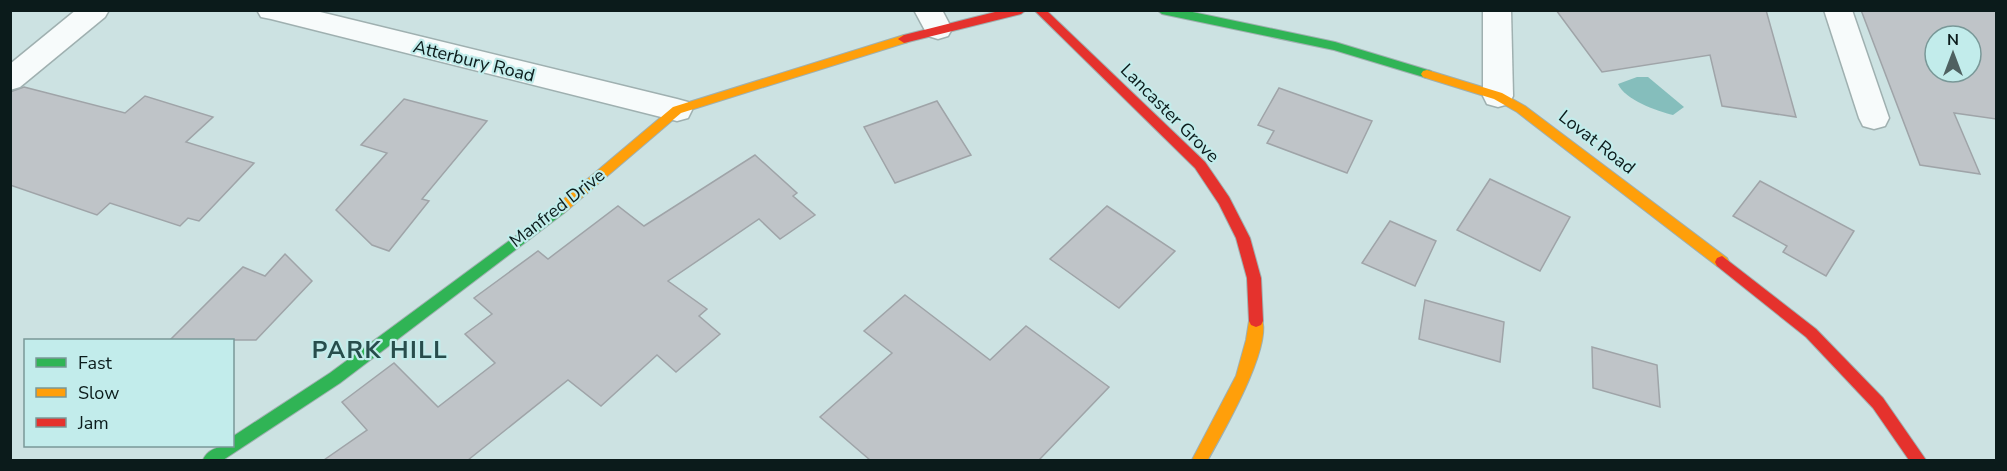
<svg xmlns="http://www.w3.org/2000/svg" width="2007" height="471" viewBox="0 0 2007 471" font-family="'Nunito Sans',sans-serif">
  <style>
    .water { fill: #85bebc }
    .building { fill: #bfc4c8; stroke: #9fa4a8; stroke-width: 1.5; fill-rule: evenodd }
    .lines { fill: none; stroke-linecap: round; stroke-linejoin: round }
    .street-casing { stroke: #9fb0b0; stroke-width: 3 }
    .fast-casing { stroke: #9fb0b0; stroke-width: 2 }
    .slow-casing { stroke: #9fb0b0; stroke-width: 2 }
    .jam-casing { stroke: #9fb0b0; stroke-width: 2 }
    .street { fill: #f7fbfb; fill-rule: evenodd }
    .fast { fill: #30b455; fill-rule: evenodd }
    .slow { fill: #ff9f0a; fill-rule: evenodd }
    .jam { fill: #e5322d; fill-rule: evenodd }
    .labels { text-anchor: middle; stroke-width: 4.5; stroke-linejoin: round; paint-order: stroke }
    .street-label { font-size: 18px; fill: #0b1b1b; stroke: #c2eceb }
    .district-label { font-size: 24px; font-weight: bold; letter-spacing: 1.5px; fill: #274d4c; stroke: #c2eceb }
  </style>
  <rect width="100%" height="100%" fill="#cce2e2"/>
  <path class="water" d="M1637,77H1648L1684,107L1673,115C1657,111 1625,100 1618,84Z"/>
  <g class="building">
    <polygon points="1556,10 1766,10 1796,117 1722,106 1710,55 1602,72"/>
    <path d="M1861,10H1996V119L1954,113L1980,174L1920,165ZM1935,36H1971V72H1935Z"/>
    <polygon points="24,87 125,113 145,96 213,117 186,142 254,163 199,221 188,218 180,226 110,203 97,215 10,185 10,92"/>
    <polygon points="1279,88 1372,121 1347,173 1267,143 1274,131 1258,125"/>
    <polygon points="404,99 487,121 422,199 429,201 389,251 372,245 336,210 387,153 361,145"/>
    <polygon points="937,101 971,155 895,183 864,127"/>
    <polygon points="755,155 797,193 793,196 815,215 780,239 759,219 668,281 707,309 699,316 720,334 676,372 657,355 601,406 568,380 468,460 324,460 367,430 342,402 394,363 438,407 495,363 465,334 492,314 474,298 538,251 548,259 618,206 644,226"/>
    <polygon points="1490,179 1570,217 1540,271 1457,230"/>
    <polygon points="1760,181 1854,231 1826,276 1783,252 1787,246 1733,216"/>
    <polygon points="1107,206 1175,251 1119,308 1050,259"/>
    <polygon points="1390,221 1436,241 1415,286 1362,263"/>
    <polygon points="285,254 312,281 256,340 170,340 243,267 265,276"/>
    <polygon points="905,295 990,360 1026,326 1109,387 1039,460 870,460 820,417 892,353 864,331"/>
    <polygon points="1425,300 1504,322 1500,362 1419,339"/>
    <polygon points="1592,347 1657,365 1660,407 1593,388"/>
  </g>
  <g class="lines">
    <g class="street-casing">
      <g id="street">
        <polygon points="76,10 109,10 105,17 20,87 10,90 10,64"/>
        <polygon points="257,10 312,10 677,99 688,102 692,110 688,118 677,121 271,19 261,17"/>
        <polygon points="914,10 942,10 952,29 948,36 938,39 928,36"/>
        <polygon points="1483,10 1511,10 1513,96 1509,104 1498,107 1487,104 1483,96"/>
        <polygon points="1824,10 1852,10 1889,118 1885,126 1874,129 1863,126 1859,118"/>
      </g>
    </g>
    <g class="fast-casing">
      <g id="fast">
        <polygon points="1157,10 1183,10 1335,42 1431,71 1433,74 1427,78 1334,50 1162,14"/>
        <path d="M559,204L564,205L566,209L564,213L340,383L223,460H203C208,448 221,446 232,446V437L330,373Z"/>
      </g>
    </g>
    <g class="slow-casing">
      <g id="slow">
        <polygon points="904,35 908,36 910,39 908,42 681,113 564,213 554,213 552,209 673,107"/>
        <polygon points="1427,70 1502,93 1525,106 1727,258 1729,262 1727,266 1717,266 1517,112 1494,99 1423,77 1421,74 1423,71"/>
        <path d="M1256,315L1261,317C1275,344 1222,434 1208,460H1192L1236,376L1246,340L1249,321L1251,317Z"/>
      </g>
    </g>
    <g class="jam-casing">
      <g id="jam">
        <polygon points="1003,10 1026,10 1021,14 904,43 898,39 904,35"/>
        <polygon points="1034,10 1046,10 1205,162 1229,197 1250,238 1261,278 1263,321 1261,325 1256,327 1251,325 1249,321 1247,278 1236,238 1219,204 1195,168"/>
        <polygon points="1722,256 1816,329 1883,398 1926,460 1909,460 1873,408 1806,337 1717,266 1715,262 1717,258"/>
      </g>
    </g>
    <use href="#street" class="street"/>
    <use href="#fast" class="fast"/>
    <use href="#slow" class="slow"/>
    <use href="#jam" class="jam"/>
  </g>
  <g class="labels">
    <g class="street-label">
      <text transform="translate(474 61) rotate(14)" y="6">Atterbury Road</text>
      <text transform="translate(1170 113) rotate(45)" y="6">Lancaster Grove</text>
      <text transform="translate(1597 142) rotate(38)" y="6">Lovat Road</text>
      <text transform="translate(557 208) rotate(-38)" y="6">Manfred Drive</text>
    </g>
    <g class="district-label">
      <text x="380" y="358">PARK HILL</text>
    </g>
  </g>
  <rect width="2007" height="471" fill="none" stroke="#0b1b1b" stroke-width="24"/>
  <rect x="24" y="339" width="210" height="108" fill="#c2eceb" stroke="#799898" stroke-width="1.5"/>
  <rect x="36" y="358" width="30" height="9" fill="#30b455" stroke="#799898" stroke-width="1.5"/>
  <text x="78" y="369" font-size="18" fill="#0b1b1b">Fast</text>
  <rect x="36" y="388" width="30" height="9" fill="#ff9f0a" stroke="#799898" stroke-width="1.5"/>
  <text x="78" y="399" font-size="18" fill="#0b1b1b">Slow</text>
  <rect x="36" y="418" width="30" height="9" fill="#e5322d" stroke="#799898" stroke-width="1.5"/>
  <text x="78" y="429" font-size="18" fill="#0b1b1b">Jam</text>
  <g transform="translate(1953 54)"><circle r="28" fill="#c2eceb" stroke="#799898" stroke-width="1.5"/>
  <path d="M0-4.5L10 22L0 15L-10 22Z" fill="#4f6161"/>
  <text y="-9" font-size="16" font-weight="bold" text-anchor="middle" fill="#0b1b1b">N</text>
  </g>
</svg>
